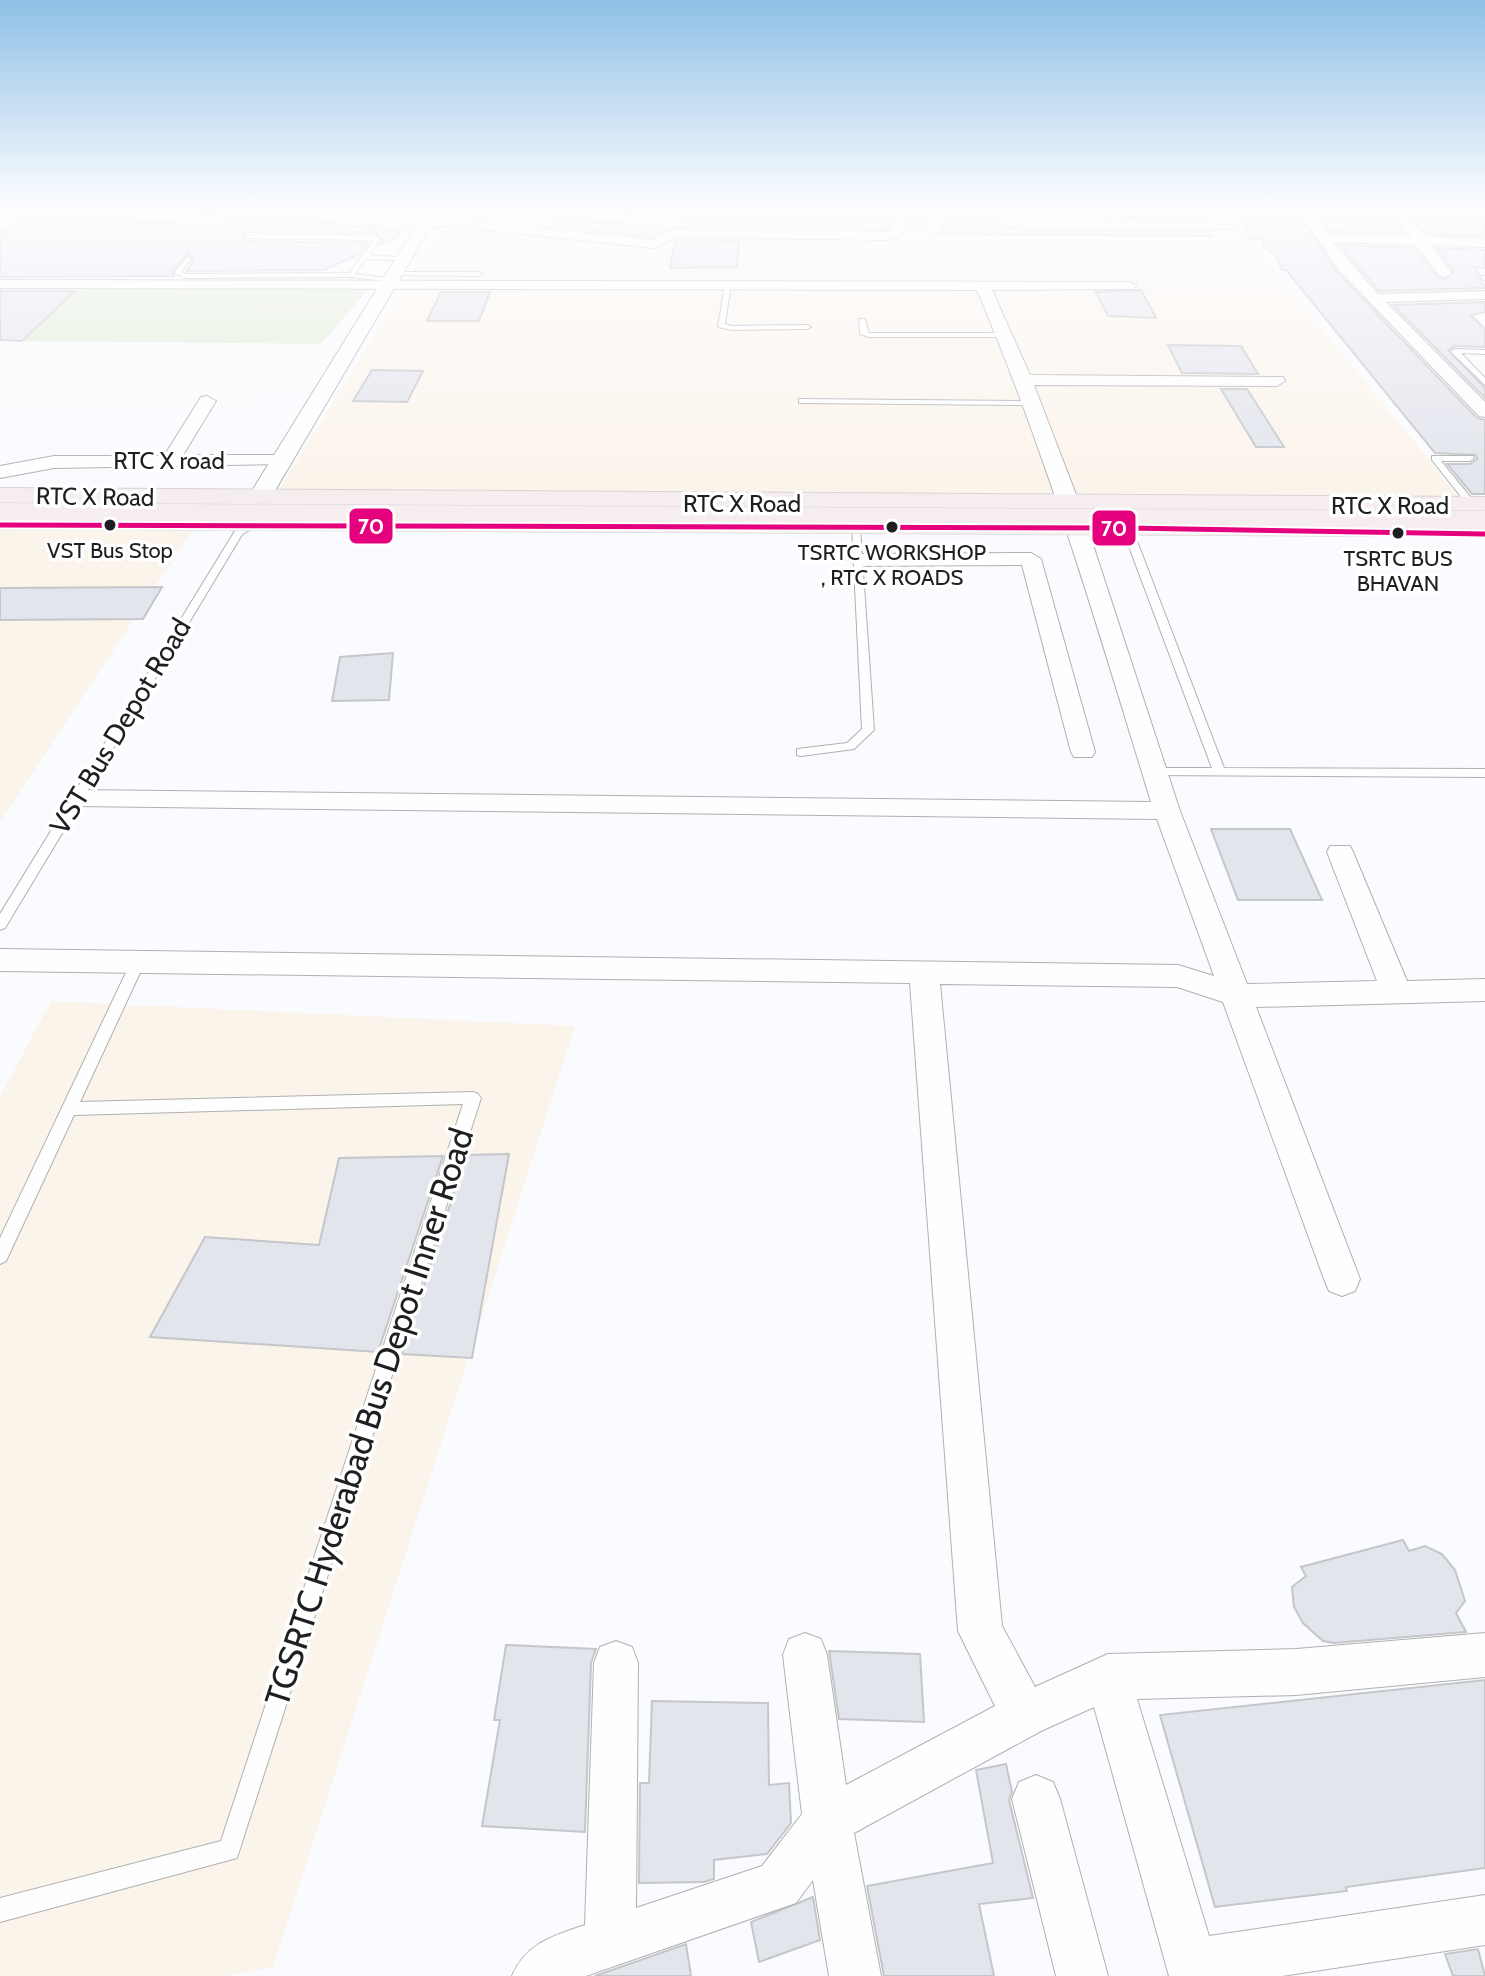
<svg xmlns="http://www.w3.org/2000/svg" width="1485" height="1976" viewBox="0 0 1485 1976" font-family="Cabin,sans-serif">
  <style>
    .industrial { fill: #fbf4eb }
    .green { fill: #e1ecd5 }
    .building { fill: #e3e5ed; stroke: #c5c6c9; stroke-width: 2 }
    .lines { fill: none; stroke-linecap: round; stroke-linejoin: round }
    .service-casing { stroke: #afb0b2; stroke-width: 2 }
    .minor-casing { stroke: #afb0b2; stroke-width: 2 }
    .tertiary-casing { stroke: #afb0b2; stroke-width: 2 }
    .primary-casing { stroke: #d5d5d7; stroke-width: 2 }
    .service { fill: #fefeff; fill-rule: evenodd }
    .minor { fill: #fefeff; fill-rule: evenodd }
    .tertiary { fill: #fefeff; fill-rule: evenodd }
    .primary { fill: #f6edef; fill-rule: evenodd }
    .primary-bridge-casing { stroke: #d5d5d7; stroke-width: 27; stroke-linecap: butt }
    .primary-bridge { stroke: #f6edef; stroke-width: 26 }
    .bus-1-casing { stroke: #fff; stroke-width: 9 }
    .bus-1 { stroke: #e5007d; stroke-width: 5 }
    .bus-dot { fill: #1e1f22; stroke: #fff; stroke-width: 3 }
    .labels { text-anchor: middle; stroke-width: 7; stroke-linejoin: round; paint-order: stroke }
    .far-bus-label { font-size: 22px; fill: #1e1f22; stroke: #fff }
    .far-street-label { font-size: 24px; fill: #1e1f22; stroke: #fff }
    .street-label { font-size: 28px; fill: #1e1f22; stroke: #fff }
    .near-street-label { font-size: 34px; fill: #1e1f22; stroke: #fff }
    .line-badge { stroke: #fff; stroke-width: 3 }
    .badge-label { font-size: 22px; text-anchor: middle; font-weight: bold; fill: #fff }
  </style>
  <rect width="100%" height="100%" fill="#fafbfe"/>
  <g class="industrial">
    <polygon points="440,229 676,248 689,237 1251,242 1464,503 274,498"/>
    <polygon points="0,529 192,531 0,822"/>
    <polygon points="51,1001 575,1026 273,1967 225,1976 0,1976 0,1097"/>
  </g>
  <polygon class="green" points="77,289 368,290 321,344 22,341"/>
  <g class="building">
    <polygon points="98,206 226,208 234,213 400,231 397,237 380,245 383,240 375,232 247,232 242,236 245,241 368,243 360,254 324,270 187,271 194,257 188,253 172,271 174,276 0,277 0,234 29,214 226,228 236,222 226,214"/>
    <polygon points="365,206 438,206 424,214 362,208"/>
    <polygon points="577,206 662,206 750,212 756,206 896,206 886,229 695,226 694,221 686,217 573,208"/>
    <polygon points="914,206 930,206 923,231 907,230"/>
    <polygon points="1008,206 1196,206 1202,218 1014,215"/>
    <polygon points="1240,206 1292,206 1337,272 1477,418 1485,420 1485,494 1472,494 1447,464 1470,464 1477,459 1476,455 1435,453 1286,270 1282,270 1275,254 1264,247 1261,239 1249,239"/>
    <polygon points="1310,206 1386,206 1405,234 1330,231"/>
    <polygon points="1404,206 1460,206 1467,215 1485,216 1485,236 1426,234"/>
    <polygon points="948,207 990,206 995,223 1013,229 1209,232 1212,236 946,234 942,233"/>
    <polygon points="561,219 668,229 652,237 552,226"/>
    <polygon points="679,240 739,241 737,267 670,268 675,242"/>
    <polygon points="1340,245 1415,248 1438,278 1444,280 1454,271 1437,248 1485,250 1485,268 1475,267 1485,288 1379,291"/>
    <polygon points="1141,290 1156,318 1108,316 1096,292"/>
    <polygon points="0,291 75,291 22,341 0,340"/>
    <polygon points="441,292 490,292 479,321 427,321"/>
    <polygon points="1485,302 1485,312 1471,315 1485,329 1485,347 1455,346 1448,350 1485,388 1485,398 1393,305"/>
    <polygon points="1168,345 1241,346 1258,374 1182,373"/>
    <polygon points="372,370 423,371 407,402 353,401"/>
    <polygon points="1221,389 1247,389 1284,447 1256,447"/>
    <polygon points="162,587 143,619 0,620 0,588"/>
    <polygon points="393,653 389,700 332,701 340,657"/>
    <polygon points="1211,829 1290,829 1322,900 1238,900"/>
    <polygon points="509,1154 472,1358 402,1354 466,1155"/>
    <polygon points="443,1156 378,1352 150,1337 205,1237 319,1245 339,1158"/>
    <polygon points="1403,1540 1409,1551 1425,1546 1442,1554 1455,1570 1465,1601 1456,1613 1466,1632 1334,1643 1323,1641 1303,1623 1294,1607 1292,1587 1306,1576 1301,1567"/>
    <polygon points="506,1645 596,1649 591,1663 585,1832 482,1826 500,1720 494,1720"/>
    <polygon points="829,1651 920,1654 924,1722 839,1719"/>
    <polygon points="1485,1680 1485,1868 1346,1887 1347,1891 1215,1907 1160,1715"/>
    <polygon points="652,1701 768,1703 769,1785 789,1783 791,1823 767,1854 714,1860 714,1879 704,1882 639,1883 640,1783 649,1783"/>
    <polygon points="1006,1764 1012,1792 1009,1800 1033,1898 979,1904 994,1976 884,1976 867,1886 993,1863 976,1770"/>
    <polygon points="813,1897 820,1940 759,1962 751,1922"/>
    <polygon points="686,1944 691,1976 595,1976"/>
    <polygon points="1478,1949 1485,1976 1453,1976 1445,1954"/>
  </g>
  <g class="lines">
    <g class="service-casing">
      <g id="service">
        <polygon points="247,235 375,235 380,240 369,255 408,258 405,260 366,259 355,274 395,279 393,282 351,277 186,278 174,273 188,256 191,258 181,272 187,274 349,273 374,240 245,238"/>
        <polygon points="397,272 480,272 483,274 480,276 395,275"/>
        <polygon points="1481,276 1485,276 1485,280 1481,278"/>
        <polygon points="728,282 731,284 725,324 732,326 807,325 811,327 807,329 732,330 718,327 725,284"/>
        <polygon points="859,319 865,319 869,333 1004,333 1008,335 1004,337 869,337 860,334"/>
        <polygon points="1455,349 1485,350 1485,354 1461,353 1485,378 1485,385 1452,353 1451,351"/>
        <polygon points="802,399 1030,401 1034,403 1030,405 799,403 799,399"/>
        <polygon points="1432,456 1473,456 1474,458 1470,461 1441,461 1476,504 1476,508 1470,508 1432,460"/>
        <polygon points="1127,525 1132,528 1224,768 1485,769 1485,777 1150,775 1148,772 1154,768 1212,768 1122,528"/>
        <polygon points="238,526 246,528 5,928 0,930 0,914"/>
        <polygon points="852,526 860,528 874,730 854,749 801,756 797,755 797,749 847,743 862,729"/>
        <polygon points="138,957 145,962 80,1102 473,1092 478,1094 481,1098 237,1858 0,1922 0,1898 221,1841 463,1104 74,1115 6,1261 0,1264 0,1238 131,962"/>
      </g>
    </g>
    <g class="minor-casing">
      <g id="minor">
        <polygon points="6,206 60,206 226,217 233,221 226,225 12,210"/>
        <polygon points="228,206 266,206 423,222 430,226 423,230 234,210"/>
        <polygon points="504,206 686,220 693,224 686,228 509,211"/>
        <polygon points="899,206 911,206 903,233 890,240 678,237 655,248 435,225 428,221 435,217 653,240 675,229 888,232"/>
        <polygon points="933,206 945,206 940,231 933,235 926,231"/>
        <polygon points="993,206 1005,206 1009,217 1014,218 1231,221 1238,225 1231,229 1013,226 998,222"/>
        <polygon points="1295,206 1307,206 1328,234 1411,237 1389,206 1401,206 1425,237 1485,239 1485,247 1431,245 1452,273 1445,277 1440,276 1417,245 1333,242 1378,294 1485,291 1485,299 1386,302 1485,402 1485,417 1479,416 1339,270"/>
        <path d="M0,280L1129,282L1136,286L1134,289L992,290L1030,375L1283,377L1285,381L1277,386L1034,385L1080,505L1180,811L1247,984L1377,981L1327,852L1330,846H1350L1353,852L1407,981L1485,979V1001L1256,1007L1360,1279L1355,1291L1342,1296L1329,1291L1324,1279L1223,1002L1177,987L940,984L1002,1626L1035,1687L1108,1654L1296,1649L1485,1633V1677L1296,1695L1137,1699L1209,1936L1485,1895V1945L1282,1976H1169L1094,1707L1041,1731L854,1833L881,1976H829L813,1880L796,1903L586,1976H512C526,1943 553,1936 585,1925L594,1663L600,1647L616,1641L632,1647L638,1663L636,1908L762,1866L802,1814L783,1655L789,1639L805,1633L821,1639L827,1655L846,1785L995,1706L958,1631L910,983L0,971V949L1178,965L1214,976L1157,819L76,806L67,804L63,798L67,792L76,790L1151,802C1098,629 1048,457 977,290L0,288Z"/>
        <polygon points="207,396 216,401 183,455 284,455 290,456 290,464 54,468 0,478 0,466 54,456 164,456 201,397"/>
        <polygon points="1031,553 1041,559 1095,752 1092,757 1074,757 1071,752 1022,565 858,566 848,560 858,554"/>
        <polygon points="1036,1775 1053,1782 1060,1799 1108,1976 1056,1976 1012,1799 1019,1782"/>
      </g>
    </g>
    <g class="tertiary-casing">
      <path id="tertiary" d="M284,206C337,202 389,219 441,217C469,217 494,204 522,206L429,229L253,528L241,535L229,528L417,224L292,211Z"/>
    </g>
    <g class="primary-casing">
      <polygon id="primary" points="0,488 1485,497 1485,515 0,504"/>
    </g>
    <use href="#service" class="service"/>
    <use href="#minor" class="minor"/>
    <use href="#tertiary" class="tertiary"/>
    <use href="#primary" class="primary"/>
    <g class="primary-bridge-casing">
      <polyline id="primary-bridge" points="0,516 1485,524"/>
    </g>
    <use href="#primary-bridge" class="primary-bridge"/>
    <g class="bus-1-casing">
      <polyline id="bus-1" points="0,525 1127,528 1485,534"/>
    </g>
    <use href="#bus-1" class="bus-1"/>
  </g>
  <linearGradient id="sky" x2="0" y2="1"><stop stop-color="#8fc0e6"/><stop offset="0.43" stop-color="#fdfdff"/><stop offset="1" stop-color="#fdfdff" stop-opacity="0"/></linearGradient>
  <rect width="1485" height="482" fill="url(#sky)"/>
  <g class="bus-dot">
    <circle cx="110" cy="525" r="7"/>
    <circle cx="892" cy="527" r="7"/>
    <circle cx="1398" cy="533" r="7"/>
  </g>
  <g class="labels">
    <g class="far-bus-label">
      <text x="110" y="558">VST Bus Stop</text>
      <text x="892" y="560">TSRTC WORKSHOP<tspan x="892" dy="25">, RTC X ROADS</tspan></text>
      <text x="1398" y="566">TSRTC BUS<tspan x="1398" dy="25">BHAVAN</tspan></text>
    </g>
    <g class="far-street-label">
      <text x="169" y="469">RTC X road</text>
      <text transform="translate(95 497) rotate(1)" y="8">RTC X Road</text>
      <text x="742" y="512">RTC X Road</text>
      <text x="1390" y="514">RTC X Road</text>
    </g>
    <g class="street-label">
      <text transform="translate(120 726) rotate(-59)" y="10">VST Bus Depot Road</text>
    </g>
    <g class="near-street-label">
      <text transform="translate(369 1417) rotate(-72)" y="12">TGSRTC Hyderabad Bus Depot Inner Road</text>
    </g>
  </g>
  <g class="line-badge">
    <rect x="348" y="507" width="46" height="38" rx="8" fill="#e5007d"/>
    <rect x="1091" y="509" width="46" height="38" rx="8" fill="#e5007d"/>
  </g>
  <g class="badge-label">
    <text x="371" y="534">70</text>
    <text x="1114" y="536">70</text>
  </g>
</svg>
